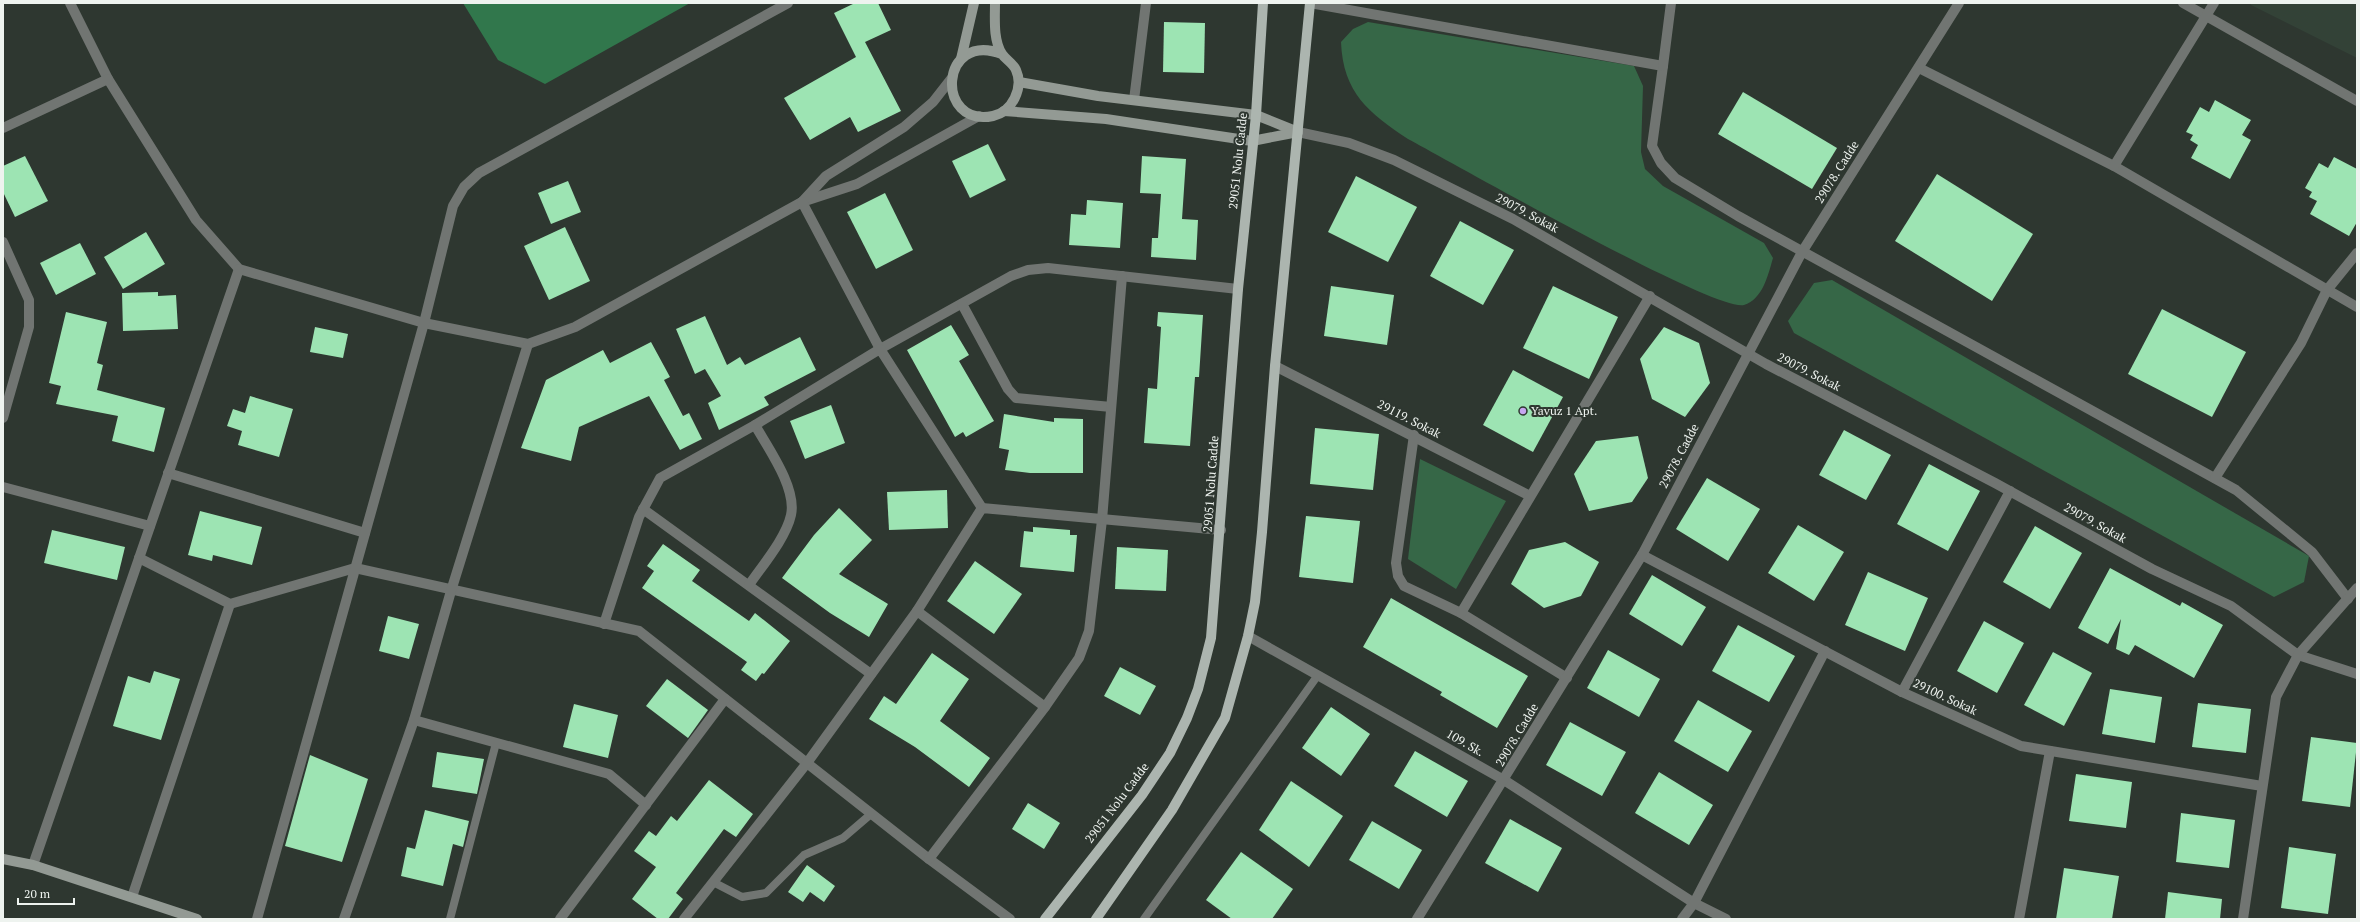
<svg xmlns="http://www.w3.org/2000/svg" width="2360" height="922" viewBox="0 0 2360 922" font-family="'PT Serif',serif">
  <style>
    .built { fill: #334237 }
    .green { fill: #366747 }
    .forest { fill: #31774c }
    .building { fill: #9de4b3 }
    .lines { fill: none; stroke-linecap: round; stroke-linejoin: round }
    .lane { stroke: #717572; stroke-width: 8 }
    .street { stroke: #717572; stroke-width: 10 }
    .secondary { stroke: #939a94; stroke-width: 10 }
    .primary { stroke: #acb5af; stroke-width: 10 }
    .poi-dot { fill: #c6a6f0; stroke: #2e3730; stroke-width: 1.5 }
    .labels { text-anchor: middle; stroke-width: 4; stroke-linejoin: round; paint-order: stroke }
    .street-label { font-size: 12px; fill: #eef3ef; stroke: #2e3730 }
    .poi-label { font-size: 12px; fill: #eef3ef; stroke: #2e3730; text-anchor: start }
  </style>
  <rect width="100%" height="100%" fill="#2e3730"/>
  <polygon class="built" points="2250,3 2357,3 2357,58 2251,5"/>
  <g class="green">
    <path d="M1368,22L1634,66L1643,86L1641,152L1645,169L1663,186L1764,243L1773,258C1768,275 1763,299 1744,305C1716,313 1451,162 1408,139C1369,113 1343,93 1341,42L1353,29Z"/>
    <polygon points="1832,280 2309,556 2304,582 2274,597 1794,333 1788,321 1814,283"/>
    <polygon points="1420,459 1506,501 1456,589 1408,559"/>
  </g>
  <polygon class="forest" points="463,3 690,3 545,84 498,60"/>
  <g class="building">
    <polygon points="855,3 878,3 891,30 865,42 901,111 858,132 850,117 810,140 784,98 856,57 834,13"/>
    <polygon points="1164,22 1205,23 1204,73 1163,72"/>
    <polygon points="1743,92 1837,148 1812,189 1718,134"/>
    <polygon points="2215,100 2251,120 2242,135 2251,140 2230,179 2191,158 2198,145 2190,140 2193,135 2186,132 2200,107 2209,112"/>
    <polygon points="988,144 1006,180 970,198 952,161"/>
    <polygon points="25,156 48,201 15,217 3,192 3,166"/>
    <polygon points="1142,156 1186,159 1182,219 1198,220 1196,260 1151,257 1152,238 1158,238 1161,194 1140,193"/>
    <polygon points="2334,157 2357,169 2357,222 2349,236 2310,214 2317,201 2309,197 2312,192 2305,188 2319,163 2328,168"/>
    <polygon points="1937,174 2033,234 1992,301 1895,241"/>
    <polygon points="1356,176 1417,207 1388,262 1328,232"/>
    <polygon points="568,181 581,212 551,224 538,193"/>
    <polygon points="885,193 913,250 876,269 847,212"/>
    <polygon points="1087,200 1123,203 1120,248 1069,245 1071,214 1086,215"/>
    <polygon points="1460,221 1514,250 1483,305 1430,276"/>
    <polygon points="565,227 590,281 549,300 524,246"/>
    <polygon points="146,232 165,264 123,289 104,257"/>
    <polygon points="80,243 96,274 56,295 40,263"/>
    <polygon points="1331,286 1394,295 1387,345 1324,336"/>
    <polygon points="1553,286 1618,317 1589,379 1523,348"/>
    <polygon points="158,292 158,296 176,295 178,329 123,331 122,293"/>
    <polygon points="2162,309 2246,352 2212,417 2128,374"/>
    <polygon points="66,312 107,322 97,363 103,365 97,390 165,408 154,452 112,441 118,416 56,404 61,386 49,383"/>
    <polygon points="1158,312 1203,315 1199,377 1195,377 1190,446 1144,443 1148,388 1157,389 1161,327 1157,326"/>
    <polygon points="705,316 727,365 740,357 745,365 800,337 816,370 764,397 769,405 719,430 708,403 721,396 705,369 695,374 676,329"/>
    <polygon points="951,325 969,355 959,361 994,421 966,437 963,432 955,437 907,350"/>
    <polygon points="315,327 348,334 343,358 310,352"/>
    <polygon points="1664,327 1699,343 1710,383 1685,417 1652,399 1640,359"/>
    <polygon points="651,342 670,377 664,380 683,416 689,413 702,439 680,450 649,396 579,427 571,461 521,448 546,380 603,350 610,363"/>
    <polygon points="1513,370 1563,397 1533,452 1483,425"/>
    <polygon points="250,396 293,409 279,457 238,445 242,431 227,426 233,409 245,413"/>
    <polygon points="831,405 845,443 805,459 790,421"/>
    <polygon points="1004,414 1054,422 1054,418 1083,419 1083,473 1030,473 1005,470 1009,450 999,448"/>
    <polygon points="1315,428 1379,434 1373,490 1310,484"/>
    <polygon points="1844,430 1891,455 1866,500 1819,475"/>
    <polygon points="1638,436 1648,478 1632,502 1589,511 1574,474 1596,441"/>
    <polygon points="1929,464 1980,491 1948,551 1897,524"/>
    <polygon points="1707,478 1760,509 1728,561 1676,529"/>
    <polygon points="947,490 948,528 889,530 887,492"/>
    <polygon points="839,508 872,540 839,574 888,604 869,637 830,613 782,578 814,535"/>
    <polygon points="200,511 262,527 252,565 213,555 212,561 188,555"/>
    <polygon points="1306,516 1360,521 1353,583 1299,577"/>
    <polygon points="1798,525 1844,552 1814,601 1768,573"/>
    <polygon points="2035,526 2082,553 2050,609 2003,582"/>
    <polygon points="1033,527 1070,530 1070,535 1077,535 1074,572 1020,567 1024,531 1033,532"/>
    <polygon points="52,530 125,547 117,580 44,563"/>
    <polygon points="1565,542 1599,562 1581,596 1544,608 1511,584 1529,550"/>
    <polygon points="663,544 700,570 692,581 749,621 755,613 790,641 764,674 762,673 756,681 741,670 747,662 642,588 654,571 647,566"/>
    <polygon points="1117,547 1168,550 1166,591 1115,589"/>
    <polygon points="975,561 1022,594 994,634 947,601"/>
    <polygon points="2110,568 2180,606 2182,602 2223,625 2194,678 2135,645 2129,655 2116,649 2121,619 2108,644 2078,628"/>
    <polygon points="1868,572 1928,598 1905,651 1845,625"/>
    <polygon points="1652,575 1706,607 1682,646 1629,614"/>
    <polygon points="1391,598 1528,676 1497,728 1440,695 1442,692 1363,647"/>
    <polygon points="388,616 419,624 409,659 379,651"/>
    <polygon points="1984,621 2024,643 1997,693 1957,671"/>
    <polygon points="1738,625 1795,656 1769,702 1712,671"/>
    <polygon points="1608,650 1660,679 1639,717 1587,688"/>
    <polygon points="2053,652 2092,673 2064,726 2024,705"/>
    <polygon points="932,653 969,679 940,721 990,758 969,787 915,747 869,719 884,696 896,704"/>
    <polygon points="1120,667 1156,686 1140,715 1104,696"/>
    <polygon points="154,671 180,679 161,740 113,726 128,676 150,683"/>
    <polygon points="667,679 708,710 688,738 646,706"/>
    <polygon points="2110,689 2162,697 2155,743 2102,734"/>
    <polygon points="1698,700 1752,731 1728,772 1674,741"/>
    <polygon points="2198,703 2251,709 2246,753 2192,747"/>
    <polygon points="574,704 618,715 608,758 563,747"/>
    <polygon points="1331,707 1370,734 1341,776 1302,748"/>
    <polygon points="1570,722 1626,752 1602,796 1546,765"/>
    <polygon points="2311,737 2357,743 2350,807 2302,801"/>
    <polygon points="1415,751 1468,781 1447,817 1394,786"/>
    <polygon points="437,752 484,759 477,794 432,787"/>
    <polygon points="310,755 368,779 342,862 285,846"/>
    <polygon points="1659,772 1713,805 1689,845 1635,813"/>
    <polygon points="2076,774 2132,782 2126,828 2069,821"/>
    <polygon points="709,780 753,814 736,837 724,829 676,893 683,899 668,919 658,919 632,899 656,867 634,851 649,831 656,836 671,816 677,821"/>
    <polygon points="1291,781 1343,816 1309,867 1259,830"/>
    <polygon points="1028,803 1060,823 1044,849 1012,829"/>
    <polygon points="425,810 469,821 463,847 453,844 443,886 401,876 407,847 415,849"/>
    <polygon points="2181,813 2235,820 2229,868 2176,862"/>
    <polygon points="1510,819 1562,848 1538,892 1485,863"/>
    <polygon points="1372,821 1422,850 1399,889 1349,860"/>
    <polygon points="2289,847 2336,854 2328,914 2281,908"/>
    <polygon points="1241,852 1293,889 1272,919 1232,919 1206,900"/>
    <polygon points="807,865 835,886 824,902 810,892 803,902 788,892"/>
    <polygon points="2064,868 2119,876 2112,919 2056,919"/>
    <polygon points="2168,892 2222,899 2220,919 2165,919"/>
  </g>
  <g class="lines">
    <g class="lane">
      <polyline points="713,882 742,897 766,893 804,855 843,838 871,814"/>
      <polyline points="450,919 496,743"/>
      <polyline points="1144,919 1318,675"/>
    </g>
    <g class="street">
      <polyline points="70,3 108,79 196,220 239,269 424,323 528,344 575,327 802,202 857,184 979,116"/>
      <polyline points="1310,3 1663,66 1652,146 1661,163 1675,178 1738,216 2236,490 2312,552 2348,599"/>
      <polyline points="2183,3 2357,101"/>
      <polyline points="1663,66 1671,3"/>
      <polyline points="1919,68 2114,166 2357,307"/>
      <polyline points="1134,100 1146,3"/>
      <polyline points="3,128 108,79"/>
      <polyline points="1298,132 1349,143 1394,160 1513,219 1766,364 1995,483 2152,569 2231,606 2298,655 2357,674"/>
      <polyline points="2114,166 2214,3"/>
      <polyline points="803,201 826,176 904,127 933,102 951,79"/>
      <polyline points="802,202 880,349 1011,276 1028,270 1048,268 1238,289"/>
      <polyline points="3,242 29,300 29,327 3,418"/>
      <polyline points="962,304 1008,389 1016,398 1111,407"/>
      <polyline points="1275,366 1530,496"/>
      <polyline points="1414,435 1396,563 1398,576 1404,586 1461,613 1567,678"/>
      <polyline points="168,473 365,533"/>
      <polyline points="2215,478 2301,343 2327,290 2357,253"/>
      <polyline points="3,487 150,526"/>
      <polyline points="643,509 871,674"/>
      <polyline points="1642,555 1902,692 2021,746 2262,786"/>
      <polyline points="139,558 230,604 355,568 639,631 929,859 1010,919"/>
      <path d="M749,585C762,566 786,538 791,515C797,488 768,448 755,425"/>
      <polyline points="917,611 1045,707 929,859"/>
      <polyline points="1461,613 1650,296"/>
      <polyline points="604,624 639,517 660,478 755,425 880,349 982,508"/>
      <polyline points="1248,636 1504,780 1694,903 1726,919"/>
      <polyline points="1902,692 2010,491"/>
      <polyline points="1045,707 1079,658 1089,631 1102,520 1122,276"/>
      <polyline points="414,720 609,774 646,805"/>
      <polyline points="33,865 239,269"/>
      <polyline points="132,897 230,604"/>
      <polyline points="257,919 424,323 453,206 464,187 479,173 788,3"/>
      <polyline points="344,919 414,720 451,591 528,344"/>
      <polyline points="560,919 725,699"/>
      <polyline points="684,919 807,763 917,611 982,508 1221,530"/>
      <polyline points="1417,919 1642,555 1802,252 1959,3"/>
      <polyline points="1682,919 1694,903 1825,651"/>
      <polyline points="2019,919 2050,751"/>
      <polyline points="2243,919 2276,697 2298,655 2357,588"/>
    </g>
    <g class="secondary">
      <path d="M995,3C995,19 993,40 1002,54C1006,60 1013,63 1016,70C1024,88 1012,112 993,116C935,128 939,30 1002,54"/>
      <polyline points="961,59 974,3"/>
      <polyline points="1019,82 1098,96 1256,115 1298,132"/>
      <polyline points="1004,111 1106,119 1252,141 1298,132"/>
      <polyline points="3,859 33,865 197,919"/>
    </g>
    <g class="primary">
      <polyline points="1045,919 1142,795 1170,753 1187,718 1198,689 1211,638 1238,289 1256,115 1263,3"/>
      <polyline points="1096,919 1172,810 1225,718 1248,636 1255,602 1262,532 1275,366 1310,3"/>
    </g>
  </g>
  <circle class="poi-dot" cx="1523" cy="411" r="4"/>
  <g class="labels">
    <g class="street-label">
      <text transform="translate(1238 161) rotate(-84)" y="4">29051 Nolu Cadde</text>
      <text transform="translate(1837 172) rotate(-58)" y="4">29078. Cadde</text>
      <text transform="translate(1527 213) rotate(28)" y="4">29079. Sokak</text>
      <text transform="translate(1809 372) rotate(27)" y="4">29079. Sokak</text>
      <text transform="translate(1409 419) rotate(27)" y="4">29119. Sokak</text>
      <text transform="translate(1679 456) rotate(-62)" y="4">29078. Cadde</text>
      <text transform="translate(1211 484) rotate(-86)" y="4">29051 Nolu Cadde</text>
      <text transform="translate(2095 523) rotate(29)" y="4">29079. Sokak</text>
      <text transform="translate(1945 697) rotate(25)" y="4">29100. Sokak</text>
      <text transform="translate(1517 735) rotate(-59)" y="4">29078. Cadde</text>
      <text transform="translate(1465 743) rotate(30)" y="4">109. Sk.</text>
      <text transform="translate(1117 803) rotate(-53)" y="4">29051 Nolu Cadde</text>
    </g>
    <g class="poi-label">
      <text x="1531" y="415">Yavuz 1 Apt.</text>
    </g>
  </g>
  <rect width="2360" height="922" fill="none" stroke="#eef3ef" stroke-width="8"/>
  <path d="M18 898v6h56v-6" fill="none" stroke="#eef3ef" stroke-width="2"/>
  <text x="24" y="898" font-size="12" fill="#eef3ef" stroke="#2e3730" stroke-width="3" paint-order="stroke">20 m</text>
</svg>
